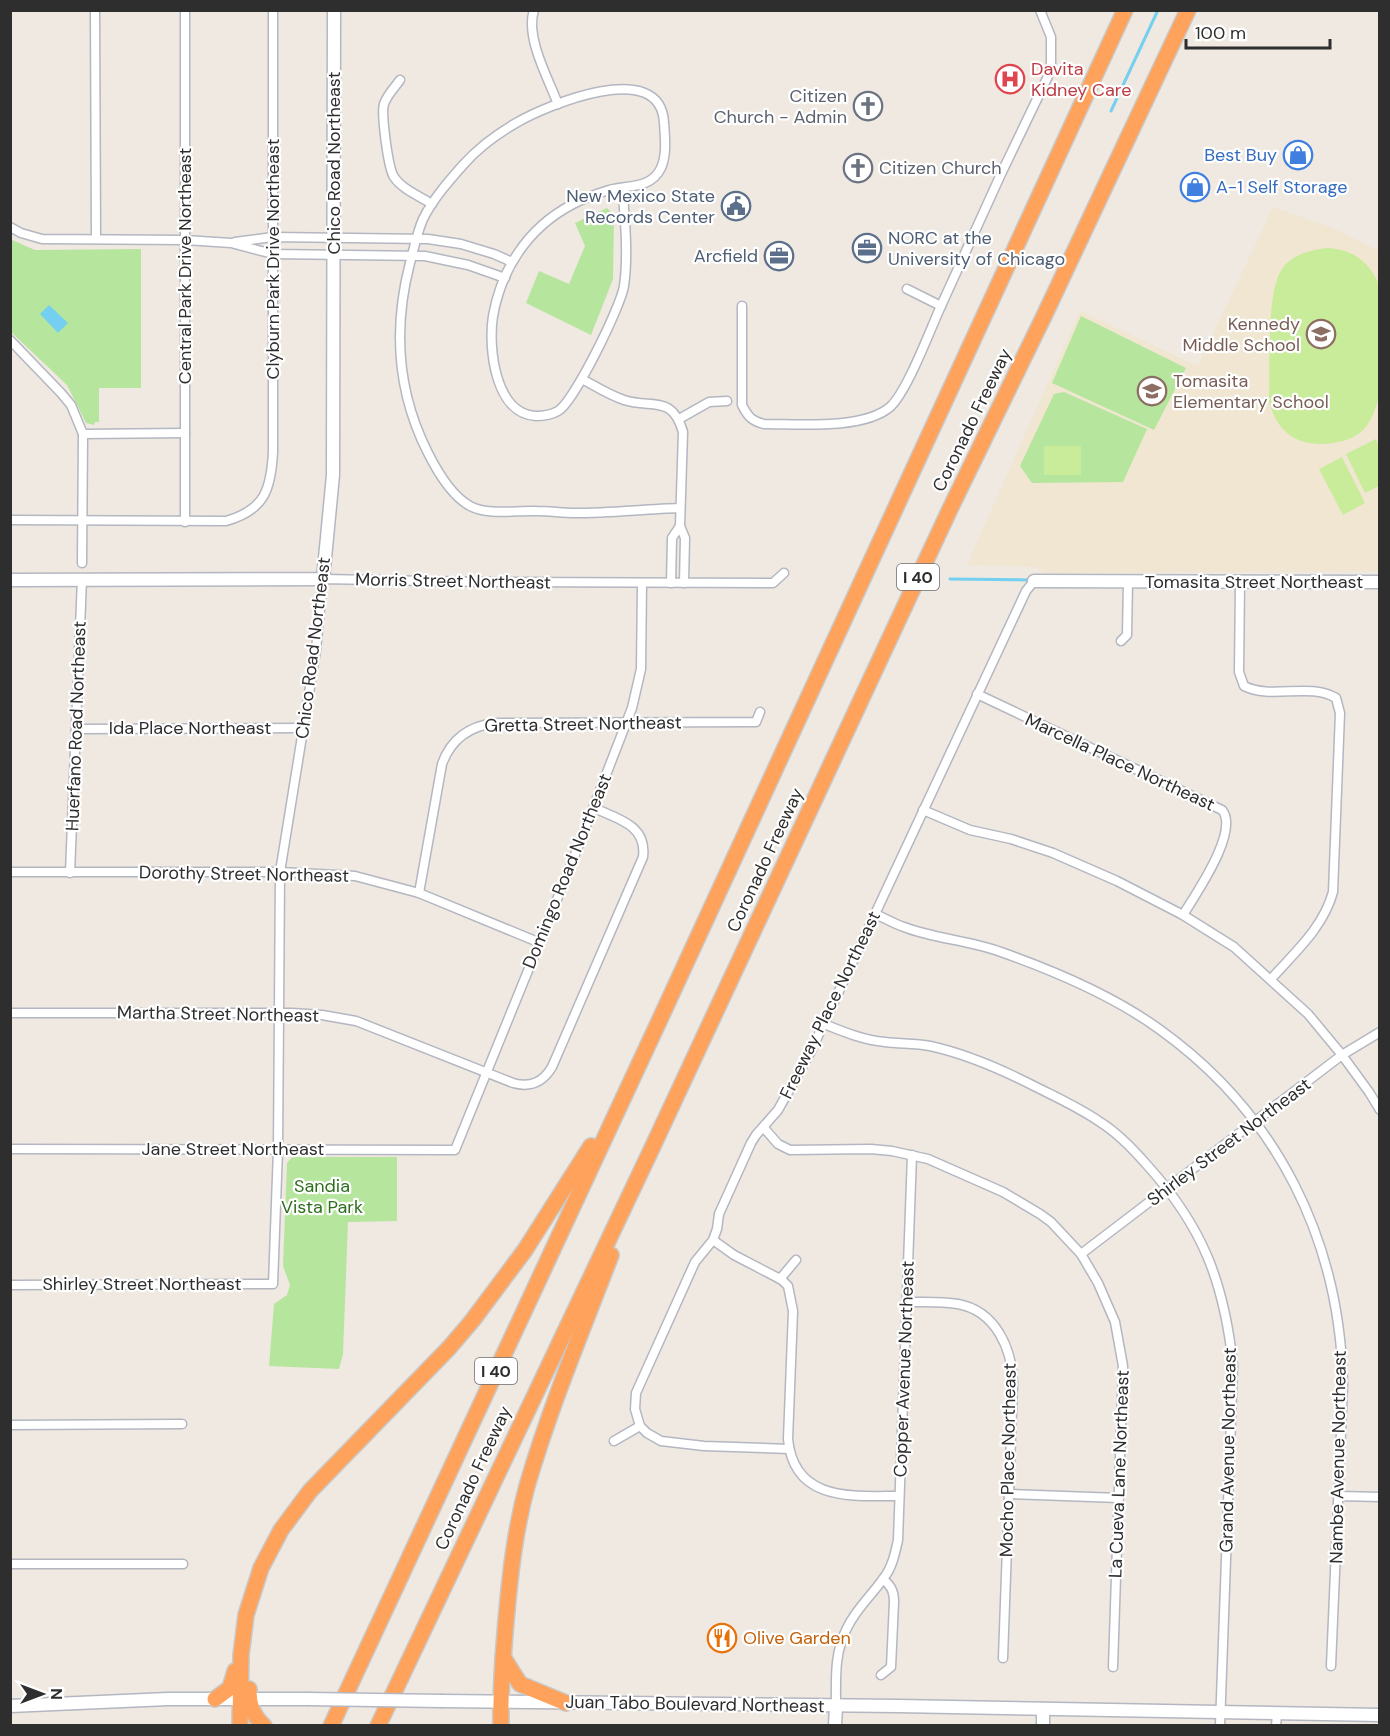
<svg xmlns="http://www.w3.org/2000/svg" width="1390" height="1736" viewBox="0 0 1390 1736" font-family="'DM Sans',sans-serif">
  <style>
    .education { fill: #f0e6d1 }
    .green { fill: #b6e59e }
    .pitch { fill: #c9ec9a }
    .water { fill: #75cff0 }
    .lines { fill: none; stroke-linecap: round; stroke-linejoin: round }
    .stream { stroke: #75cff0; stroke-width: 3 }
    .street-casing { stroke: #b4b7c1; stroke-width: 11 }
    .secondary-casing { stroke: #b4b7c1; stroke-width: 15 }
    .highway-casing { stroke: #c9c9c9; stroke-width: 18 }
    .street { stroke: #fff; stroke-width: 8 }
    .secondary { stroke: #fff; stroke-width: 12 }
    .highway { stroke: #ffa35c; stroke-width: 15 }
    .secondary-bridge-casing { stroke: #b4b7c1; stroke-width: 15; stroke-linecap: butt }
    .secondary-bridge { stroke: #fff; stroke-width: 12 }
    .labels { text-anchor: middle; stroke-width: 4.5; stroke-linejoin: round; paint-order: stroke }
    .shield { fill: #fff; stroke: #6d6d6d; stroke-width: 1.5 }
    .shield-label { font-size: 16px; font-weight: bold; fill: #2e2e2e }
    .health-label { font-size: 18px; fill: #be3a42; stroke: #fff; text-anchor: start }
    .worship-label { font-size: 18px; fill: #5b616d; stroke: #fff; text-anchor: end }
    .shop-label { font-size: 18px; fill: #366cbe; stroke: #fff; text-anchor: end }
    .street-label { font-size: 18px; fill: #2e2e2e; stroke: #fff }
    .service-label { font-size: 18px; fill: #4e5e75; stroke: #fff; text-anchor: end }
    .education-label { font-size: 18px; fill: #785e54; stroke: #fff; text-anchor: end }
    .park-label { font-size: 18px; fill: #2c6e1b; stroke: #fff }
    .food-label { font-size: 18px; fill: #c56008; stroke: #fff; text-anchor: start }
  </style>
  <rect width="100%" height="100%" fill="#efe9e1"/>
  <polygon class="education" points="1273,207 1335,229 1379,251 1379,571 1045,573 1034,567 967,565 1080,311 1198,366"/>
  <g class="green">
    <polygon points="607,208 614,215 613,279 591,335 526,303 539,271 569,284 585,246 575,223"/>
    <polygon points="10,239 35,250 141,249 141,388 99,388 99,422 95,422 94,425 86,423 67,385 11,332"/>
    <polygon points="1081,316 1186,368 1154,430 1052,383"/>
    <polygon points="1064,392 1147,429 1123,482 1032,483 1020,466 1054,394"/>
    <polygon points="292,1157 397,1157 397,1221 348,1222 343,1354 339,1369 269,1366 274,1304 287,1295 290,1285 283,1266 287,1163"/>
  </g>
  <g class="pitch">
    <path d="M1327,248C1350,249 1366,259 1377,280C1382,291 1381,378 1379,394C1378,404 1373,416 1368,424C1360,436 1347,441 1333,443C1300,448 1277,434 1269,401C1270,371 1266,291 1282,269C1292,254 1311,250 1327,248Z"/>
    <polygon points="1376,439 1379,447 1379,486 1365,493 1346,454"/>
    <rect x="1044" y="446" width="37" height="29"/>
    <polygon points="1342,457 1365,503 1343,515 1319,469"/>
  </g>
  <polygon class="water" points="49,305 68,323 58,333 40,314"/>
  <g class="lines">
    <g class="stream">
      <polyline points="1111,111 1158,10"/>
      <polyline points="950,579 1032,580"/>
    </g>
    <g class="street-casing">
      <g id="street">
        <polyline points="95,10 96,239"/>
        <polyline points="185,10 185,522"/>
        <path d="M534,10C525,37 548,78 558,104"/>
        <path d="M400,80C395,87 387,95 384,104C381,113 388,168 394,177C402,189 419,196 432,204"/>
        <path d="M622,188C625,215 628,259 624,286C621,306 574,402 558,411C551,415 543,416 536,416C495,414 488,348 493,316C497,294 505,272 518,253C532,232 550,216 573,204C585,198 596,194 609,190C628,185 651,189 661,168C667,155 665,137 664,123C661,57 547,105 516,123C497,134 478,148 463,165C448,182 433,199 423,219C417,233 414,248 410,263C393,328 397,392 428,453C437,471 452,496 470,506C489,516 516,510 537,511C550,511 562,513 575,513C610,513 645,509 680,508"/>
        <polyline points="10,227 21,233 42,239 185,240 231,243 273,254 425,256 468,265 505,278"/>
        <polyline points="235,242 273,237 428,239 461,244 494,254 512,262"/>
        <polyline points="907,289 941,306 1001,174 1051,70 1051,37 1040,10"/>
        <path d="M742,306V405C748,417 752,421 764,424C798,424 863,430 890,407C907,392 930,330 941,306"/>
        <polyline points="10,340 61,393 71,405 83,434 82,563"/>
        <path d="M582,379C595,386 609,395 624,400C652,409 672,394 683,432L680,526L685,538L684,583"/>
        <polyline points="679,419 709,402 727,401"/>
        <polyline points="83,434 185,433"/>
        <path d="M10,520L226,521C265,510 271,489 273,452V10"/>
        <polyline points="671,583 672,538 680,526"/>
        <path d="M1240,583L1239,672L1244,686C1272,700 1309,682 1336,698L1340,713L1333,892C1323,928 1295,952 1271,979"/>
        <polyline points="1121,641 1127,635 1128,582"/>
        <path d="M977,694L1222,810C1240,831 1195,895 1183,915"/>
        <polyline points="77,729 304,728"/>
        <polyline points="923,810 970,830 1011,839 1053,853 1117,881 1183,915 1234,947 1308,1014 1342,1055 1369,1092 1380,1110"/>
        <polyline points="10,872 280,872 355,876 419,893 538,942"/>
        <polyline points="70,873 82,579"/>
        <path d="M419,893L442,764C451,739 470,726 495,723L756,722L760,712"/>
        <path d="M875,914C885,918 894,924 904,927C935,939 969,940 1001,952C1052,970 1115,997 1159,1029C1278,1114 1340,1241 1343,1385L1331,1666"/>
        <path d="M10,1013H292L322,1015L356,1021L513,1083C531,1088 543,1082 552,1067L643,857C647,825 618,819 594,808"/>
        <path d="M824,1024C844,1032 863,1040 885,1042C900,1044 915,1043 930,1046C967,1054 1003,1070 1036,1087C1058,1098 1080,1108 1100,1122C1118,1133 1133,1149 1147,1165C1203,1227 1224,1282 1233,1365L1220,1726"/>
        <polyline points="764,1128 778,1144 790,1150 871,1149 892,1151 928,1159 1003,1192 1040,1214 1051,1222 1081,1254 1098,1283 1115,1322 1123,1366 1113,1667"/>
        <polyline points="10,1149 455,1150 569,870 632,708 641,669 642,583"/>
        <path d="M713,1240L734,1255L782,1280L788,1286L793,1311L788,1439C794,1502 852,1496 898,1496"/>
        <polyline points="1081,1254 1342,1055 1380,1032"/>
        <polyline points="780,1279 796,1260"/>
        <polyline points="10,1285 273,1284 278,1150 280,872 316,650 323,579 482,582 773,583 784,573"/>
        <path d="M906,1302C923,1302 942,1301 958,1304C996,1311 1012,1349 1013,1383L1003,1658"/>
        <polyline points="10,1425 182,1424"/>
        <polyline points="614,1441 640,1426"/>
        <polyline points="789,1449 704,1446 661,1441 647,1433 640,1426 635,1409 636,1393 695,1262 713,1240 717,1229 719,1214 751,1143 756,1135 778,1110 811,1051 1026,591 1034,581"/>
        <polyline points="1010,1494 1119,1498"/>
        <polyline points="1339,1496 1380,1497"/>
        <polyline points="10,1564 183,1564"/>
        <path d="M881,1675L891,1667L894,1602C894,1591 891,1586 883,1579"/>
        <path d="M836,1706C836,1679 834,1653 847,1628C856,1609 871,1596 883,1579C892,1568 895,1554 898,1540L912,1155"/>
        <polyline points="1276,1726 1277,1713"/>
      </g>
    </g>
    <g class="secondary-casing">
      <g id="secondary">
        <polyline points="10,580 323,579 333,475 334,10"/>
        <polyline points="1034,581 1380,582"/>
        <polyline points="442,1701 898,1706 1380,1715"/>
        <polyline points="10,1706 168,1699 308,1699"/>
        <polyline points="835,1726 836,1706"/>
        <polyline points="1043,1726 1043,1709"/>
      </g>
    </g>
    <g class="highway-casing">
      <g id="highway">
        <polyline points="503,1657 520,1684 566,1703"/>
        <path d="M249,1689C249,1704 252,1715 264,1726"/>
        <polyline points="215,1699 230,1688 235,1671"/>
        <polyline points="240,1726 241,1655 246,1615 261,1568 281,1530 310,1491 449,1348 472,1321 525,1250 591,1146"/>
        <polyline points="331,1726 661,1017 1125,10"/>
        <polyline points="378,1726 653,1146 950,509 1045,314 1188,10"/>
        <path d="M501,1726C500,1690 503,1656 506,1621C510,1575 515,1530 527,1486C550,1407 582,1331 611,1255"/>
      </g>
    </g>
    <use href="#street" class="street"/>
    <use href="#secondary" class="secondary"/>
    <use href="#highway" class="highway"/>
    <g class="secondary-bridge-casing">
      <polyline id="secondary-bridge" points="308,1699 442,1701"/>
    </g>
    <use href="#secondary-bridge" class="secondary-bridge"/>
  </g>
  <defs>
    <g id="hospital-ring" transform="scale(1.5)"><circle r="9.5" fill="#fff" stroke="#e0444e" stroke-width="1.5"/><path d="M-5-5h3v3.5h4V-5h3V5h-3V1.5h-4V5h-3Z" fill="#e0444e"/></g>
    <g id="church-ring" transform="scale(1.5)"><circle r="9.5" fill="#fff" stroke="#6b7280" stroke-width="1.5"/><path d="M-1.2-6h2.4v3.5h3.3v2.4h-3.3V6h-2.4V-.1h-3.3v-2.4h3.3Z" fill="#6b7280"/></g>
    <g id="shop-ring" transform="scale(1.5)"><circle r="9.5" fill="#fff" stroke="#3f7fe0" stroke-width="1.5"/><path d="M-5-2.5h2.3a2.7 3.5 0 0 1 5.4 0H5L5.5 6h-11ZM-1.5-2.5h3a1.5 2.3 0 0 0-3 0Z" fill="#3f7fe0"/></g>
    <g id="civic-ring" transform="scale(1.5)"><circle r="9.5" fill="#fff" stroke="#5c6f8a" stroke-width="1.5"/><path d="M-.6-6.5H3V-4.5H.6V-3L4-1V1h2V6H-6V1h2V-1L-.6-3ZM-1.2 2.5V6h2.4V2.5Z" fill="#5c6f8a"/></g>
    <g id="office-ring" transform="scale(1.5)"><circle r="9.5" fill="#fff" stroke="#5c6f8a" stroke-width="1.5"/><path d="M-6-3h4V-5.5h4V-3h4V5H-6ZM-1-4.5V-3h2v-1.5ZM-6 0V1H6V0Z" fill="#5c6f8a"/></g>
    <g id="school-ring" transform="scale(1.5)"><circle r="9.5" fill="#fff" stroke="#8d6e63" stroke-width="1.5"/><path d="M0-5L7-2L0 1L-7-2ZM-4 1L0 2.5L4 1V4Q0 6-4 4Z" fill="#8d6e63"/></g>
    <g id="restaurant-ring" transform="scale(1.5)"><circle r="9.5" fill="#fff" stroke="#e8710a" stroke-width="1.5"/><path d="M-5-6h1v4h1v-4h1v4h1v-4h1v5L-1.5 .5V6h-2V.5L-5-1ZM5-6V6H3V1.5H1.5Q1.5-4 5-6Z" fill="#e8710a"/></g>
  </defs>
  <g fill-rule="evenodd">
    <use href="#hospital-ring" x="1010" y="79"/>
    <use href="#church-ring" x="868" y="106"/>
    <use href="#shop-ring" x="1298" y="155"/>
    <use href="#church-ring" x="858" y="168"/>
    <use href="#shop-ring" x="1195" y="187"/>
    <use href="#civic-ring" x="736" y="206"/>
    <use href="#office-ring" x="867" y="248"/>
    <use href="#office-ring" x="779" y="256"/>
    <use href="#school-ring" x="1321" y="334"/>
    <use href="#school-ring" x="1152" y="391"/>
    <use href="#restaurant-ring" x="722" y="1638"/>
  </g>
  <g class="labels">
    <g class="shield">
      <rect x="897" y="564" width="42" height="26" rx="4.5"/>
      <rect x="475" y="1358" width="42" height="26" rx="4.5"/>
    </g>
    <g class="shield-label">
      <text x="918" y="583">I 40</text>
      <text x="496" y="1377">I 40</text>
    </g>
    <g class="health-label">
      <text x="1031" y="75">Davita<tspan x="1031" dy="21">Kidney Care</tspan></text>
    </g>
    <g class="worship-label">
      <text x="847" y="102">Citizen<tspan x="847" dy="21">Church - Admin</tspan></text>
      <text x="879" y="174" text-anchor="start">Citizen Church</text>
    </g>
    <g class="shop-label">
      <text x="1277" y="161">Best Buy</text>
      <text x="1216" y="193" text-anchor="start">A-1 Self Storage</text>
    </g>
    <g class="street-label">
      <text transform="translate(334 163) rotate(-90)" y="6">Chico Road Northeast</text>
      <text transform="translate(273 259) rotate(-90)" y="6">Clyburn Park Drive Northeast</text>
      <text transform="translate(185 266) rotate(-90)" y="6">Central Park Drive Northeast</text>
      <text transform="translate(972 420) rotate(-64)" y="6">Coronado Freeway</text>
      <text transform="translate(453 581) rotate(1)" y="6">Morris Street Northeast</text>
      <text x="1254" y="588">Tomasita Street Northeast</text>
      <text transform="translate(313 648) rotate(-83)" y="6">Chico Road Northeast</text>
      <text transform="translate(583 724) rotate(-1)" y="6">Gretta Street Northeast</text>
      <text transform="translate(76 726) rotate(-88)" y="6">Huerfano Road Northeast</text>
      <text x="190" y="734">Ida Place Northeast</text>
      <text transform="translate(1120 762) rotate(25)" y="6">Marcella Place Northeast</text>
      <text transform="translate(765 860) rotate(-65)" y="6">Coronado Freeway</text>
      <text transform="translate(567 871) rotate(-68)" y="6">Domingo Road Northeast</text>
      <text transform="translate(244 874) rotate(1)" y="6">Dorothy Street Northeast</text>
      <text transform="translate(830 1005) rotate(-64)" y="6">Freeway Place Northeast</text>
      <text transform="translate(218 1014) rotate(1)" y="6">Martha Street Northeast</text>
      <text transform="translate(1229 1142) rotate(-37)" y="6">Shirley Street Northeast</text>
      <text x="233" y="1155">Jane Street Northeast</text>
      <text x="142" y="1290">Shirley Street Northeast</text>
      <text transform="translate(904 1369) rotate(-88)" y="6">Copper Avenue Northeast</text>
      <text transform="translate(1228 1450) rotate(-89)" y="6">Grand Avenue Northeast</text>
      <text transform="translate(1338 1457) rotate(-89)" y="6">Nambe Avenue Northeast</text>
      <text transform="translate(1008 1460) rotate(-89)" y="6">Mocho Place Northeast</text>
      <text transform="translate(1119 1474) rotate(-88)" y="6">La Cueva Lane Northeast</text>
      <text transform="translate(473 1478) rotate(-65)" y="6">Coronado Freeway</text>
      <text transform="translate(695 1704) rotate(1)" y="6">Juan Tabo Boulevard Northeast</text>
    </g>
    <g class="service-label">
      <text x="715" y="202">New Mexico State<tspan x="715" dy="21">Records Center</tspan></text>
      <text x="888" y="244" text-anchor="start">NORC at the<tspan x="888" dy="21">University of Chicago</tspan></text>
      <text x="758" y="262">Arcfield</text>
    </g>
    <g class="education-label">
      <text x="1300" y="330">Kennedy<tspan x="1300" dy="21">Middle School</tspan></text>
      <text x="1173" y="387" text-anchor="start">Tomasita<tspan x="1173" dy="21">Elementary School</tspan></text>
    </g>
    <g class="park-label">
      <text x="322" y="1192">Sandia<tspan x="322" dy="21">Vista Park</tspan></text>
    </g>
    <g class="food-label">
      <text x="743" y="1644">Olive Garden</text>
    </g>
  </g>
  <rect width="1390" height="1736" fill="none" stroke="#2e2e2e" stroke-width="24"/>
  <g transform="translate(42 1694) rotate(90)" stroke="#ffffff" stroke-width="4.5" paint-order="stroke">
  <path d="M0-4.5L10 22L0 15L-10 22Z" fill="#2e2e2e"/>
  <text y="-9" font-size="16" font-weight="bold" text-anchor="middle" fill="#2e2e2e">N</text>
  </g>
  <path d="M1186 39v9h144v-9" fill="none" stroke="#2e2e2e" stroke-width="3"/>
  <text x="1195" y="39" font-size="18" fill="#2e2e2e" stroke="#ffffff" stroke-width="4.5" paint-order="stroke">100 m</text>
</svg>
